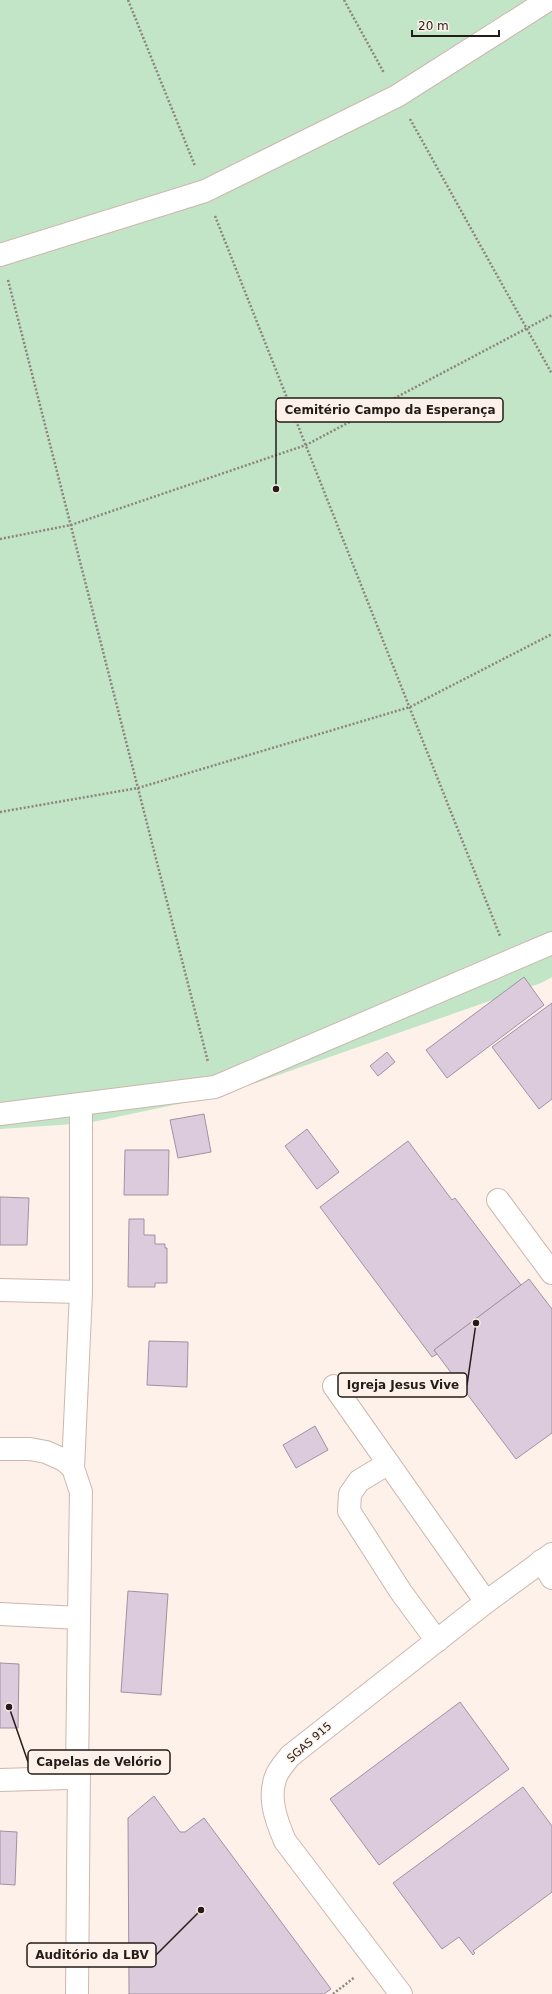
<svg xmlns="http://www.w3.org/2000/svg" width="552" height="1994" viewBox="0 0 552 1994" font-family="'DejaVu Sans',sans-serif">
  <style>
    .green { fill: #c2e4c7 }
    .building { fill: #dbcbdc; stroke: #a092a2 }
    .lines { fill: none; stroke-linecap: round; stroke-linejoin: round }
    .minor-casing { stroke: #ccb7ac; stroke-width: 24 }
    .path { stroke: #8e847e; stroke-width: 2.5; stroke-dasharray: 2 2; stroke-linecap: butt }
    .minor { stroke: #fff; stroke-width: 22 }
    .labels { text-anchor: middle; stroke-width: 3; stroke-linejoin: round; paint-order: stroke }
    .street-label { font-size: 11px; fill: #231c18; stroke: #fef1ea }
    .leader { fill: none; stroke: #231c18; stroke-width: 1.5 }
    .callout-dot { fill: #231c18; stroke: #fef1ea; stroke-width: 1.5 }
    .callout { fill: #fef1ea; stroke: #231c18; stroke-width: 1.5 }
    .callout-label { font-size: 12px; text-anchor: middle; font-weight: bold; fill: #231c18 }
  </style>
  <rect width="100%" height="100%" fill="#fef1ea"/>
  <polygon class="green" points="0,0 552,0 552,977 541,983 221,1095 88,1123 0,1129"/>
  <g class="building">
    <polygon points="524,977 544,1005 447,1078 426,1050"/>
    <polygon points="552,1003 552,1099 539,1109 492,1047"/>
    <polygon points="387,1052 395,1062 378,1076 370,1066"/>
    <polygon points="204,1114 211,1152 178,1158 170,1120"/>
    <polygon points="307,1129 339,1172 317,1189 285,1146"/>
    <polygon points="408,1141 452,1200 455,1198 521,1285 434,1350 437,1354 432,1357 320,1207"/>
    <polygon points="125,1150 169,1150 168,1195 124,1195"/>
    <polygon points="0,1197 29,1198 27,1245 0,1245"/>
    <polygon points="129,1219 144,1219 144,1235 155,1235 155,1244 165,1244 165,1248 167,1248 167,1283 155,1283 155,1287 128,1287"/>
    <polygon points="529,1279 552,1309 552,1433 516,1459 434,1350"/>
    <polygon points="149,1341 188,1342 187,1387 147,1385"/>
    <polygon points="315,1426 328,1450 296,1468 283,1445"/>
    <polygon points="128,1591 168,1594 161,1695 121,1692"/>
    <polygon points="0,1663 19,1664 18,1728 0,1728"/>
    <polygon points="460,1702 509,1769 379,1865 330,1799"/>
    <polygon points="523,1787 552,1826 552,1892 473,1951 475,1953 473,1955 459,1937 442,1949 393,1883"/>
    <polygon points="154,1796 180,1832 185,1832 204,1818 331,1989 324,1994 129,1994 128,1818"/>
    <polygon points="0,1831 17,1832 15,1885 0,1884"/>
  </g>
  <g class="lines">
    <g class="minor-casing">
      <g id="minor">
        <polyline points="0,255 205,191 397,96 548,0"/>
        <polyline points="0,1114 215,1087 552,943"/>
        <polyline points="498,1200 552,1273"/>
        <polyline points="0,1290 81,1292"/>
        <polyline points="334,1386 486,1602"/>
        <polyline points="0,1449 30,1449 46,1452 64,1460 73,1468 81,1492 79,1618"/>
        <polyline points="387,1464 359,1481 350,1494 349,1511 401,1592 437,1641"/>
        <polyline points="73,1468 81,1292 81,1104"/>
        <polyline points="541,1561 552,1578"/>
        <polyline points="0,1614 79,1618 77,1772 73,1777 68,1778 0,1780"/>
        <polyline points="77,1994 79,1767"/>
        <path d="M401,1994L285,1841C276,1820 267,1796 277,1774C280,1768 286,1761 290,1756L486,1602L552,1554"/>
      </g>
    </g>
    <g class="path">
      <polyline points="128,0 195,166"/>
      <polyline points="344,0 384,73"/>
      <polyline points="410,119 552,374"/>
      <polyline points="215,216 500,936"/>
      <polyline points="8,280 208,1062"/>
      <polyline points="0,539 71,525 306,445 552,315"/>
      <polyline points="0,812 138,788 410,707 552,634"/>
      <polyline points="333,1994 355,1977"/>
    </g>
    <use href="#minor" class="minor"/>
  </g>
  <g class="labels">
    <g class="street-label">
      <text transform="translate(309 1742) rotate(-41)" y="4">SGAS 915</text>
    </g>
  </g>
  <path class="leader" d="M276 489L276 410M476 1323L467 1385M9 1707L28 1762M201 1910L156 1955"/>
  <g class="callout-dot">
    <circle cx="276" cy="489" r="4"/>
    <circle cx="476" cy="1323" r="4"/>
    <circle cx="9" cy="1707" r="4"/>
    <circle cx="201" cy="1910" r="4"/>
  </g>
  <g class="callout">
    <rect x="276" y="398" width="227" height="24" rx="4"/>
    <rect x="338" y="1373" width="129" height="24" rx="4"/>
    <rect x="28" y="1750" width="142" height="24" rx="4"/>
    <rect x="27" y="1943" width="129" height="24" rx="4"/>
  </g>
  <g class="callout-label">
    <text x="390" y="414">Cemitério Campo da Esperança</text>
    <text x="403" y="1389">Igreja Jesus Vive</text>
    <text x="99" y="1766">Capelas de Velório</text>
    <text x="92" y="1959">Auditório da LBV</text>
  </g>
  <path d="M412 30v6h87v-6" fill="none" stroke="#231c18" stroke-width="2"/>
  <text x="418" y="30" font-size="12" fill="#231c18" stroke="#fef1ea" stroke-width="3" paint-order="stroke">20 m</text>
</svg>
